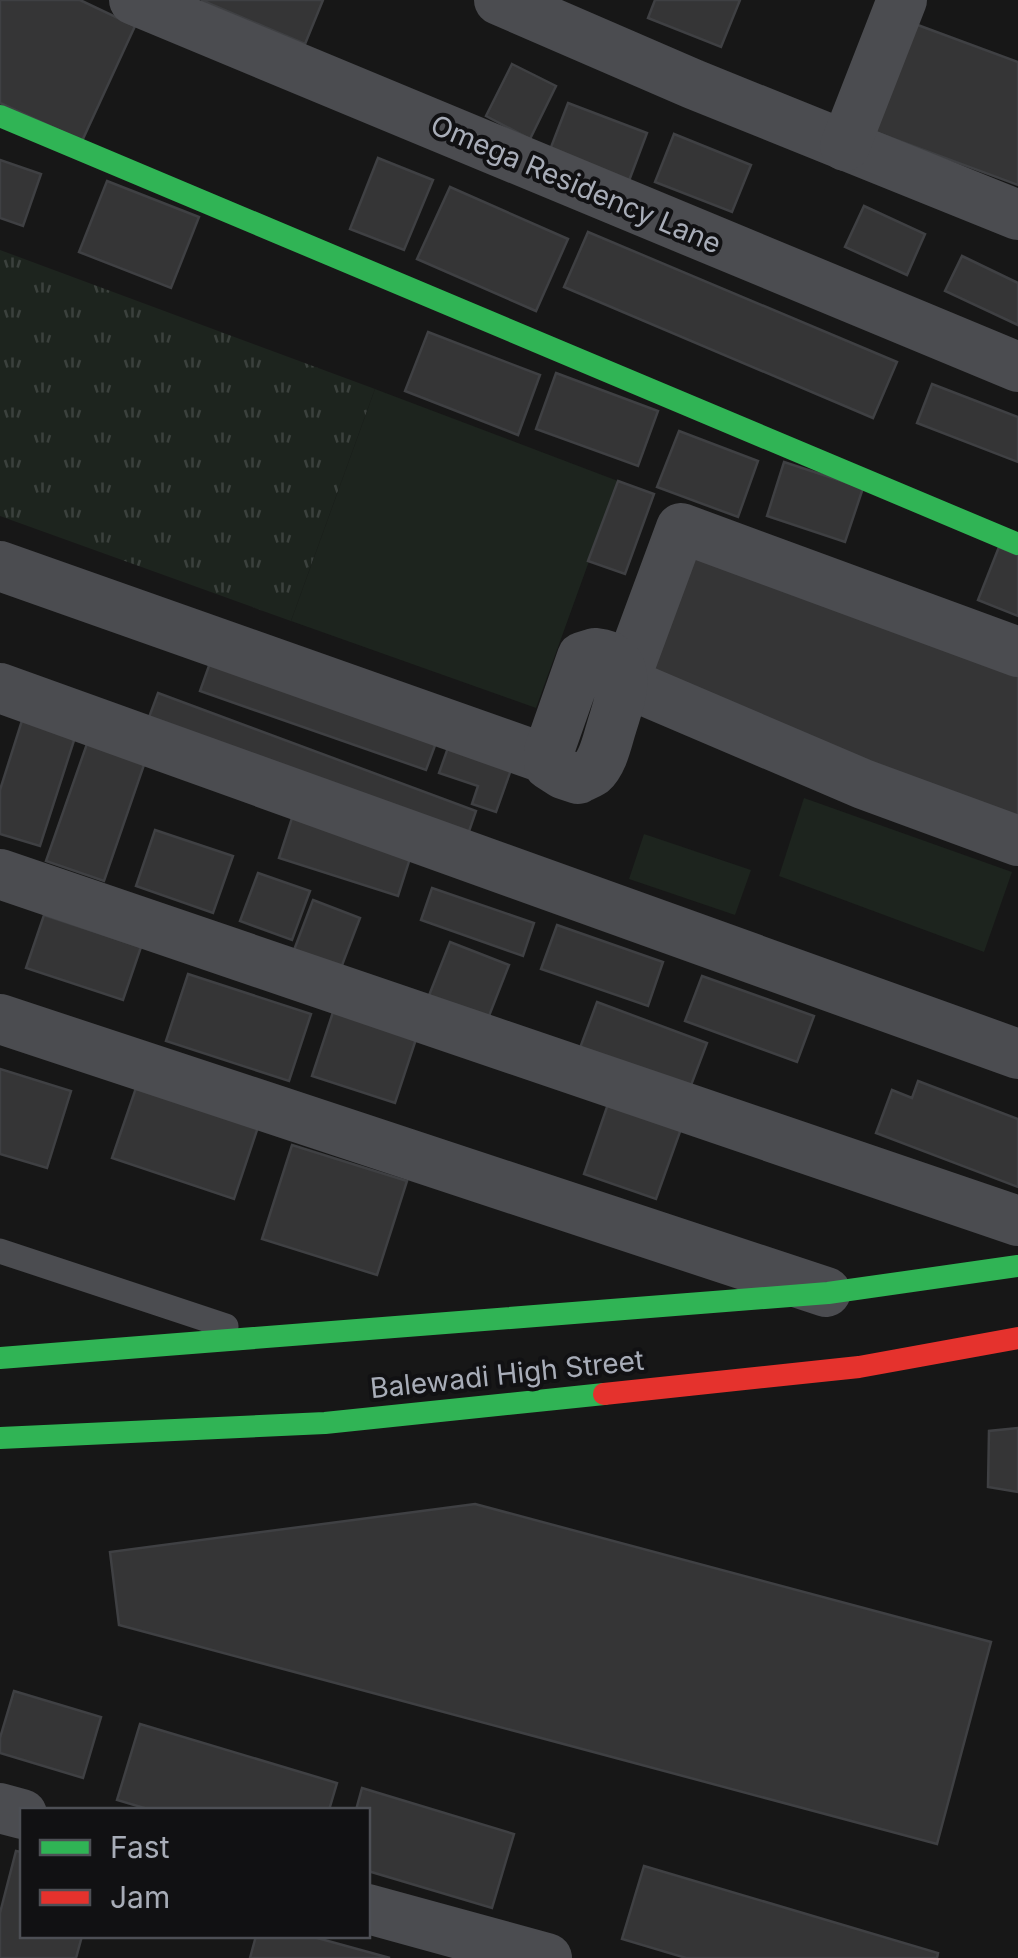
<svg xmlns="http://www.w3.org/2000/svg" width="1018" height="1958" viewBox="0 0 1018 1958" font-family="Inter,sans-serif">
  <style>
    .grass { fill: url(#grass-tufts) }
    .green { fill: #1d241e }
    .building { fill: #353536; stroke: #3f4043; stroke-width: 2.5 }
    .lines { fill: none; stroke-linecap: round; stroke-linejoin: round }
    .lane { stroke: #4b4c50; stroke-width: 25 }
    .street { stroke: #4b4c50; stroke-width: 50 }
    .fast { stroke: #30b455; stroke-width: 22 }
    .jam { stroke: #e5322d; stroke-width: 22 }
    .labels { text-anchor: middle; stroke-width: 8; stroke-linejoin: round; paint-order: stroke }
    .street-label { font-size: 28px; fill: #a8adb8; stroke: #111113 }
  </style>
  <defs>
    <pattern id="grass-tufts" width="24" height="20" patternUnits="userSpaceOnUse" patternTransform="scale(2.5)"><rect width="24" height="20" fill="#1d241e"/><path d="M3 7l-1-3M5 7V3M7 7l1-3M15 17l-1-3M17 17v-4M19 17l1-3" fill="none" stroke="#3b413d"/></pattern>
  </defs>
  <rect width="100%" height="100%" fill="#171717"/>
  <polygon class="grass" points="0,250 375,389 291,621 0,516"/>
  <g class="green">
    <polygon points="375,389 618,481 536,708 291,621"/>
    <polygon points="804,798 1012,872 984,952 779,876"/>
    <polygon points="644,834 751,870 735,915 629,879"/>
  </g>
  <g class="building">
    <polygon points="0,0 80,0 135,26 82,141 0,103"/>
    <polygon points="201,0 323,0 305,44"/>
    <polygon points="655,0 740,0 721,47 648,18"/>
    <polygon points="915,24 1018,62 1018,185 875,132"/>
    <polygon points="512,64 556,86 530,139 486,116"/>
    <polygon points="568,103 647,133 627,186 548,155"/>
    <polygon points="674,134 751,165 732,212 655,182"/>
    <polygon points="378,158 433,180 404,250 350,229"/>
    <polygon points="0,160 41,174 23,226 0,218"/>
    <polygon points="107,181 199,217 171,288 79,252"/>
    <polygon points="450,187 568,239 536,311 417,259"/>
    <polygon points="864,206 925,234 907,275 845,247"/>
    <polygon points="588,232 897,362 873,418 564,287"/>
    <polygon points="962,256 1018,283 1018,325 945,291"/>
    <polygon points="428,332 540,375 518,435 405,391"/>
    <polygon points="556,373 658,411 638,466 536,429"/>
    <polygon points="932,384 1018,417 1018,462 917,423"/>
    <polygon points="679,431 758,461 738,517 657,487"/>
    <polygon points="784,462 863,488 845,542 767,516"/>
    <polygon points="618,481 654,494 625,574 588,561"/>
    <polygon points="691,541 1018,665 1018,829 637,685"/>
    <polygon points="999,547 1018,555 1018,616 978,600"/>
    <polygon points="211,660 437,740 426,770 200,691"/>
    <polygon points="158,693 476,811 464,846 145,728"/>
    <polygon points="25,711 78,728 40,846 0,834 0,790"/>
    <polygon points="89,738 146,759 104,881 46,861"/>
    <polygon points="450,742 513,764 496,812 472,804 478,786 439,773"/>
    <polygon points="293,815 412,852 398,896 279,858"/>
    <polygon points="155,830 233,856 213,913 136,886"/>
    <polygon points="258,873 310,891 292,940 240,921"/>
    <polygon points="432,888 534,923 523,956 421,920"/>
    <polygon points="313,900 360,918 341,968 294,950"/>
    <polygon points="44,915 141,947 123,1000 26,968"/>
    <polygon points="557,925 663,962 648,1006 541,969"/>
    <polygon points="450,942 509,965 487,1021 428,998"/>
    <polygon points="188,974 311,1014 289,1081 166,1041"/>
    <polygon points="702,976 814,1016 797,1062 685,1021"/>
    <polygon points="597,1002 707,1043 690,1088 580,1048"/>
    <polygon points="336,1003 419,1030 395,1103 312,1076"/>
    <polygon points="0,1069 71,1091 47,1168 0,1154"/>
    <polygon points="918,1081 1018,1119 1018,1187 876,1133 892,1090 912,1098"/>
    <polygon points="138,1082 259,1124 234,1199 112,1158"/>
    <polygon points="609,1101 682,1126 656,1199 584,1174"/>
    <polygon points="292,1145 407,1181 377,1275 262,1239"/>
    <polygon points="1018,1428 1018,1492 988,1487 989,1431"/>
    <polygon points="475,1504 991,1642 937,1844 119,1625 110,1552"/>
    <polygon points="14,1691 101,1717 83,1778 0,1753 0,1738"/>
    <polygon points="140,1724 337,1783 329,1810 151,1810 117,1800"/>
    <polygon points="362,1788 514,1834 492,1908 368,1871 368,1810 356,1810"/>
    <polygon points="16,1851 22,1852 22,1936 82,1936 76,1958 0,1958 0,1913"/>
    <polygon points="644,1866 938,1953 937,1958 686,1958 622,1939"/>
    <polygon points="256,1936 310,1936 390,1958 250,1958"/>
  </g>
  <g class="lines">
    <polyline class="lane" points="0,1251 226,1326"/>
    <g class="street">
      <polyline points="134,0 1018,367"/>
      <polyline points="499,0 693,84 1018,215"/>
      <polyline points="845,146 902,0"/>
      <polyline points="0,566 549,760"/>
      <polyline points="1018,652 681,528 624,682 863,784 1018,841"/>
      <path d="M595,653C639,657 619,701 611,729C607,742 603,762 592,772C591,773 579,778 578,779L563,774L549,765V751L582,657Z"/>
      <polyline points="0,688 1018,1054"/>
      <polyline points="0,874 1018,1221"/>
      <polyline points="0,1019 826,1292"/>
      <polyline points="0,1808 22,1814"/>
      <polyline points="368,1909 547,1958"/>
    </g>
    <g class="fast">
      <polyline points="0,116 1018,544"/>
      <polyline points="0,1358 828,1293 1018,1266"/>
      <polyline points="0,1438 325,1423 604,1394"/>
    </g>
    <polyline class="jam" points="604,1394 859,1367 1018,1338"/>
  </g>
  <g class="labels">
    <g class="street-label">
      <text transform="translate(576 184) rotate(23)" y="10">Omega Residency Lane</text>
      <text transform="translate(507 1374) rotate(-6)" y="10">Balewadi High Street</text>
    </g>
  </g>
  <rect x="20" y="1808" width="350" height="130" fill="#111113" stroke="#4d4f55" stroke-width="2.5"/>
  <rect x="40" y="1840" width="50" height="15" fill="#30b455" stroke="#4d4f55" stroke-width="2.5"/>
  <text x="110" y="1858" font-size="30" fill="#a8adb8">Fast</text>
  <rect x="40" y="1890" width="50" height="15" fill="#e5322d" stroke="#4d4f55" stroke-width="2.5"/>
  <text x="110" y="1908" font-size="30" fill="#a8adb8">Jam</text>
</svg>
